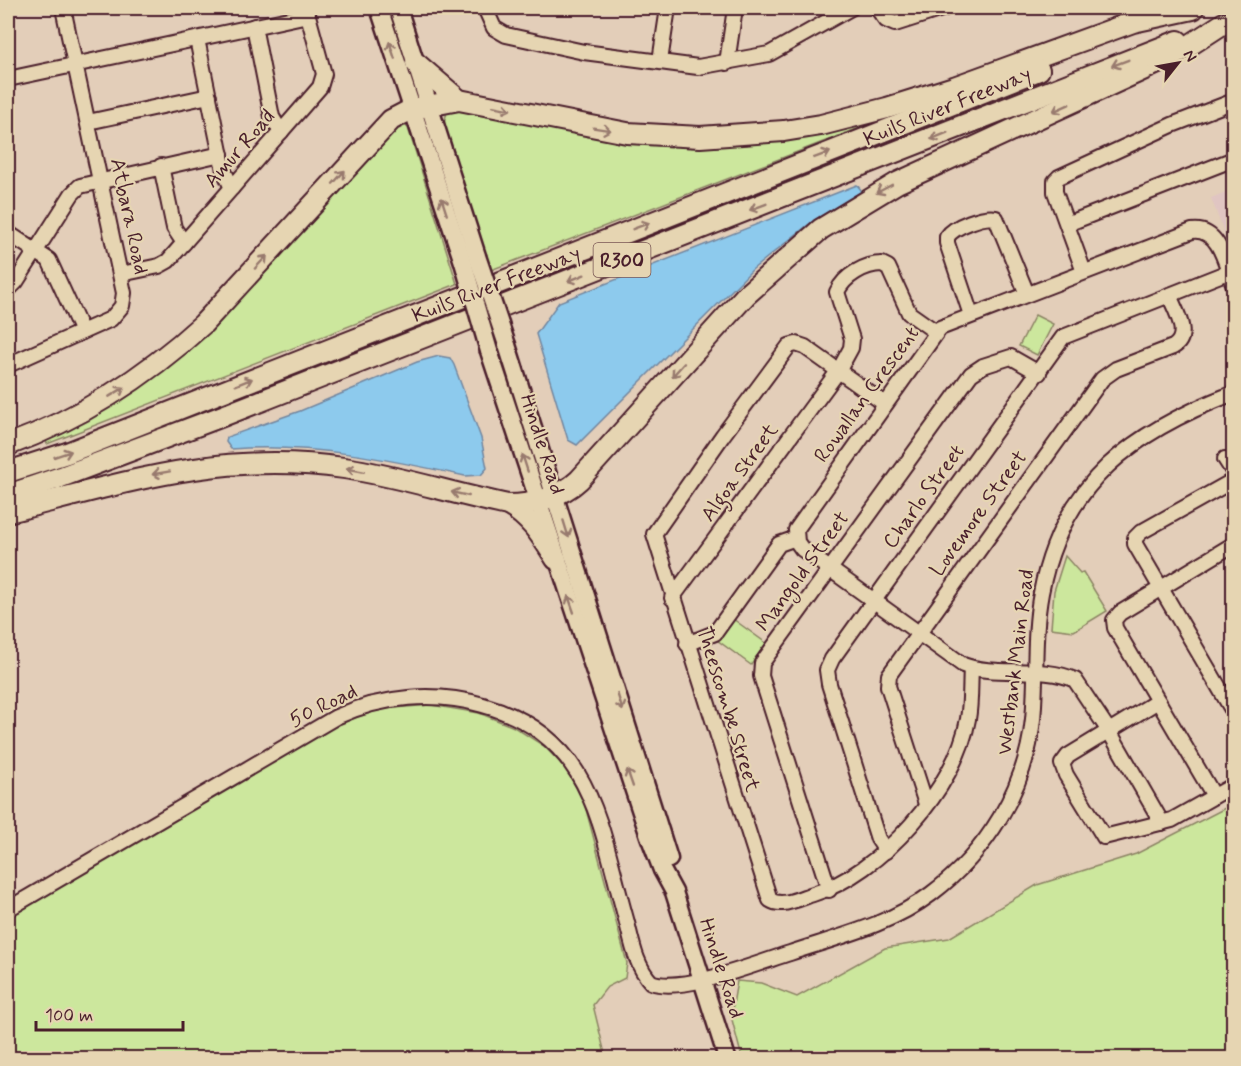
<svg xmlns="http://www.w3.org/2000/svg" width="1241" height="1066" viewBox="0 0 1241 1066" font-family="Mynerve,sans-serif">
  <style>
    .built { fill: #e0c5c2 }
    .green { fill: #cce79d; stroke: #8b8364; stroke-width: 1.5 }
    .water { fill: #8dcaed; stroke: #72869f; stroke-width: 1.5 }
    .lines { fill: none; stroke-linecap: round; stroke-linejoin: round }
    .minor-casing { stroke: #4a1f2b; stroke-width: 18 }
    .major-casing { stroke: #4a1f2b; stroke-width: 21 }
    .highway-casing { stroke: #4a1f2b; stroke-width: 24 }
    .minor { stroke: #e6d5b2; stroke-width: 14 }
    .major { stroke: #e6d5b2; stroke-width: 16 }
    .highway { stroke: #e6d5b2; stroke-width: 20 }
    .major-bridge-casing { stroke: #4a1f2b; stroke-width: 21; stroke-linecap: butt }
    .major-bridge { stroke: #e6d5b2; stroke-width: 16 }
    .oneway { stroke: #987a6e }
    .labels { text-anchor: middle; stroke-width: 4.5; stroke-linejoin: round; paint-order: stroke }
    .shield { fill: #e6d5b2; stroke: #795654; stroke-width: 1.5 }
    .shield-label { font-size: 20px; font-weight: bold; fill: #4a1f2b }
    .street-label { font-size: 21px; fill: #4a1f2b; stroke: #e6d5b2 }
  </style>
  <rect width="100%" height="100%" fill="#e3ceb9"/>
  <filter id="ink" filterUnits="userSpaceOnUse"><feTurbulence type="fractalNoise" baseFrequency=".0167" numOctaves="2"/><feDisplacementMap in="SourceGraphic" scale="12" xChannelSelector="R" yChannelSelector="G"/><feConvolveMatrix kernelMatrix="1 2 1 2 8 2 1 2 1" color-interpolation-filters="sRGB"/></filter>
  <g filter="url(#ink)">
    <polygon class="built" points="1233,189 1233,256 1211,198"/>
    <g class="green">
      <polygon points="454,108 557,130 619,139 865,120 867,125 491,270 444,123 447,112"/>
      <polygon points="402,123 408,128 457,284 47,444 45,437 200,339 257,281 396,125"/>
      <polygon points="1035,315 1053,324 1037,355 1019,346"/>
      <polygon points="1065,556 1080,573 1083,572 1107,611 1074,631 1051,628 1054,591"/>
      <polygon points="733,619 766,643 751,665 717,640"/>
      <polygon points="431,705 479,713 514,727 544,746 567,770 584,802 627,963 625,978 607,987 593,1005 606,1058 8,1058 8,917 339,723 382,709"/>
      <polygon points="1233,804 1233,1058 742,1058 731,1016 737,981 761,983 797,997 885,948 949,938 1037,885 1136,854"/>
    </g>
    <g class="water">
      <polygon points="857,185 862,191 814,220 753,269 577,445 568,440 536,334 559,302"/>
      <path d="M439,356L450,358L454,365L481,438L487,468L481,475L465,476C387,459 311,443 231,449L226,442L227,437L300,411L417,362Z"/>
    </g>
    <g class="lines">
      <g class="minor-casing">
        <g id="minor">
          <polyline points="485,8 494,28 506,35 584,52 698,67 769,54 851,8"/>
          <polyline points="877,8 886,20 895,24 945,8"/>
          <polyline points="254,26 272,117 281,132"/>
          <polyline points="197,39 224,171 232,188"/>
          <polyline points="660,61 668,8"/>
          <polyline points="727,63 735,8"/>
          <polyline points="8,79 308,15"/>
          <polyline points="88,122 209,96"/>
          <polyline points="161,166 174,228 184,243"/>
          <polyline points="1067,224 1234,159"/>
          <polyline points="8,233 49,260 82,332"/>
          <polyline points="1084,272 1055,192 1055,181 1059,177 1172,125 1234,101"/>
          <polyline points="121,274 159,266 168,261 320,87 324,74 306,8"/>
          <polyline points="8,290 16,282 72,194 80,186 221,154"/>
          <path d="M971,315L947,243V237C954,226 984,215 996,218L1027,294"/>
          <polyline points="8,365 111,319 122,306 124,293 63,8"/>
          <path d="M885,404L805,347L796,344L789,346L723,435L654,534L770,900C782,908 800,898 813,894C880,874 956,788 968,719C971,702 970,685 971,668"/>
          <polyline points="1225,459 1234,473"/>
          <polyline points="1234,480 1141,532 1135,538 1135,544 1234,713"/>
          <path d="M672,598L839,370L851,348L852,339L837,292C844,276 865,264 882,264L888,267L909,313L936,332"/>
          <polyline points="687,644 715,633 779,544 796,538"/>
          <polyline points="1158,701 1068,756 1062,764 1066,775 1104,837 1172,820 1234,785"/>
          <polyline points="1214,796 1115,628 1114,620 1120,613 1234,544"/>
          <path d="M926,804L888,686L889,675L1102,379L1116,369L1173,347C1192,336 1175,310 1169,295"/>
          <path d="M1162,823L1109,731L1075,680C1043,665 995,677 963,665L802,549L797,542L796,530L940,328L1192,231C1220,227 1226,266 1234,286"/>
          <polyline points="886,851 878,839 829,684 827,670 832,659 1063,337 1228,272"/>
          <polyline points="829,890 761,676 762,663 971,374 983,366 1011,357 1039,373"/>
          <path d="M8,909L336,717C382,696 434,691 483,705C593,736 599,824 626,919C632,941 635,965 651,982C681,994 758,963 790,953C838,937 890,925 931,894C987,852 1026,789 1033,719C1037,677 1033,635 1041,593C1062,482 1134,431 1234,393"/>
        </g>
      </g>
      <g class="major-casing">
        <g id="major">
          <polyline points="379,8 463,262"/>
          <polyline points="398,8 477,256"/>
          <polyline points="507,345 669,859"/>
          <polyline points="489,351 649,836 662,870 674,892 727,1058"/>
        </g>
      </g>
      <g class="highway-casing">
        <g id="highway">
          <polyline points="416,63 459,100"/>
          <path d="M8,445C82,418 145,377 203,324L391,120L412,109L459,100L627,133L700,137L784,131L821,125L887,108L954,87L1133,22L1193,9"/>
          <polyline points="8,472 67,453 1039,70"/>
          <polyline points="8,495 61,477 220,417 1178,41"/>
          <path d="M508,505C531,518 542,537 556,559"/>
          <path d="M8,512C124,483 222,450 344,468C399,476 453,494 508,505C532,505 561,497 579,480L746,295L821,229L897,183L1173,56L1224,23"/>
        </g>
      </g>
      <use href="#minor" class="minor"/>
      <use href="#major" class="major"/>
      <use href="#highway" class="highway"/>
      <g class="major-bridge-casing">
        <g id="major-bridge">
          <polyline points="477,256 507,345"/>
          <polyline points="463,262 489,351"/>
        </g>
      </g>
      <use href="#major-bridge" class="major-bridge"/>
    </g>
    <defs><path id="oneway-shaft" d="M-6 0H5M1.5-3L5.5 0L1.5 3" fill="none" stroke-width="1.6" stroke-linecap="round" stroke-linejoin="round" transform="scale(1.5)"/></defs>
    <g class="oneway">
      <use href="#oneway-shaft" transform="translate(392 50) rotate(-108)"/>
      <use href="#oneway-shaft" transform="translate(1120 63) rotate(159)"/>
      <use href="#oneway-shaft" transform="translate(502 108) rotate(11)"/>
      <use href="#oneway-shaft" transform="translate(1061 108) rotate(156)"/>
      <use href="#oneway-shaft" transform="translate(602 129) rotate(9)"/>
      <use href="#oneway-shaft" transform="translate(939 136) rotate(158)"/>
      <use href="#oneway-shaft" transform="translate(822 155) rotate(-21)"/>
      <use href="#oneway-shaft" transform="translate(339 177) rotate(-48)"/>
      <use href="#oneway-shaft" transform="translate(884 189) rotate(152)"/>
      <use href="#oneway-shaft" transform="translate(444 206) rotate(-108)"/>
      <use href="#oneway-shaft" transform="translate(758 207) rotate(159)"/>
      <use href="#oneway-shaft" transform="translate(641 226) rotate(-21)"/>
      <use href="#oneway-shaft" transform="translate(261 262) rotate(-47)"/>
      <use href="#oneway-shaft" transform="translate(576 278) rotate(158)"/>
      <use href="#oneway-shaft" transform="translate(678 370) rotate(132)"/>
      <use href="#oneway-shaft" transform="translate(244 382) rotate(-22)"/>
      <use href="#oneway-shaft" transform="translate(117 392) rotate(-31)"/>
      <use href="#oneway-shaft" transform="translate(63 454) rotate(-19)"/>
      <use href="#oneway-shaft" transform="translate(525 463) rotate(-108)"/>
      <use href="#oneway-shaft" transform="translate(355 470) rotate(-169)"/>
      <use href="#oneway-shaft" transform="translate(161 473) rotate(170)"/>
      <use href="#oneway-shaft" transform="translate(460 494) rotate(-167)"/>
      <use href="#oneway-shaft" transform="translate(566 529) rotate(73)"/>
      <use href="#oneway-shaft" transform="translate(571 604) rotate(-109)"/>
      <use href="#oneway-shaft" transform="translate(620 702) rotate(73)"/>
      <use href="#oneway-shaft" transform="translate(630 778) rotate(-109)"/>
    </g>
  </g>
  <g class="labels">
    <rect class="shield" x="593.5" y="243" width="57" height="34" rx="4.5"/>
    <g class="shield-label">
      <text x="622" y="267">R300</text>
    </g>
    <g class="street-label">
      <text transform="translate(947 106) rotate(-22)" y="7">Kuils River Freeway</text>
      <text transform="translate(239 148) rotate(-49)" y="7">Amur Road</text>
      <text transform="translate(130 216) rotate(78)" y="7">Atbara Road</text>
      <text transform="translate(496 284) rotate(-21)" y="7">Kuils River Freeway</text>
      <text transform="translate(866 394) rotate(-54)" y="7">Rowallan Crescent</text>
      <text transform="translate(543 444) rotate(72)" y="7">Hindle Road</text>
      <text transform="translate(739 472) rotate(-54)" y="7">Algoa Street</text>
      <text transform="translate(923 496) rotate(-54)" y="7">Charlo Street</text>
      <text transform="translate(978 513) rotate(-54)" y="7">Lovemore Street</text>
      <text transform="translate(802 571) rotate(-54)" y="7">Mangold Street</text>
      <text transform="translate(1015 662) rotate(-83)" y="7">Westbank Main Road</text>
      <text transform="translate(323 705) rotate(-26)" y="7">50 Road</text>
      <text transform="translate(729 709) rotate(73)" y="7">Theescombe Street</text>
      <text transform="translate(722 968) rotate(72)" y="7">Hindle Road</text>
    </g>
  </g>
  <rect width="1241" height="1066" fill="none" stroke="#e6d5b2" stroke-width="30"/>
  <rect x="15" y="15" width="1211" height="1036" fill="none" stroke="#4a1f2b" stroke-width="2" filter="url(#ink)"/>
  <g transform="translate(1178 63) rotate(59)" stroke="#e6d5b2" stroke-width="4.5" paint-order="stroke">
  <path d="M0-4.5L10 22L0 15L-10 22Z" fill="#4a1f2b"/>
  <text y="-9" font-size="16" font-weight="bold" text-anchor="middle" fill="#4a1f2b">N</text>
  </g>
  <path d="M36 1021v9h147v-9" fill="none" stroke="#4a1f2b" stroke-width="3"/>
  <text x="45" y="1021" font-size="18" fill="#4a1f2b" stroke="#e6d5b2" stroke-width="4.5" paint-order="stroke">100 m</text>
</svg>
